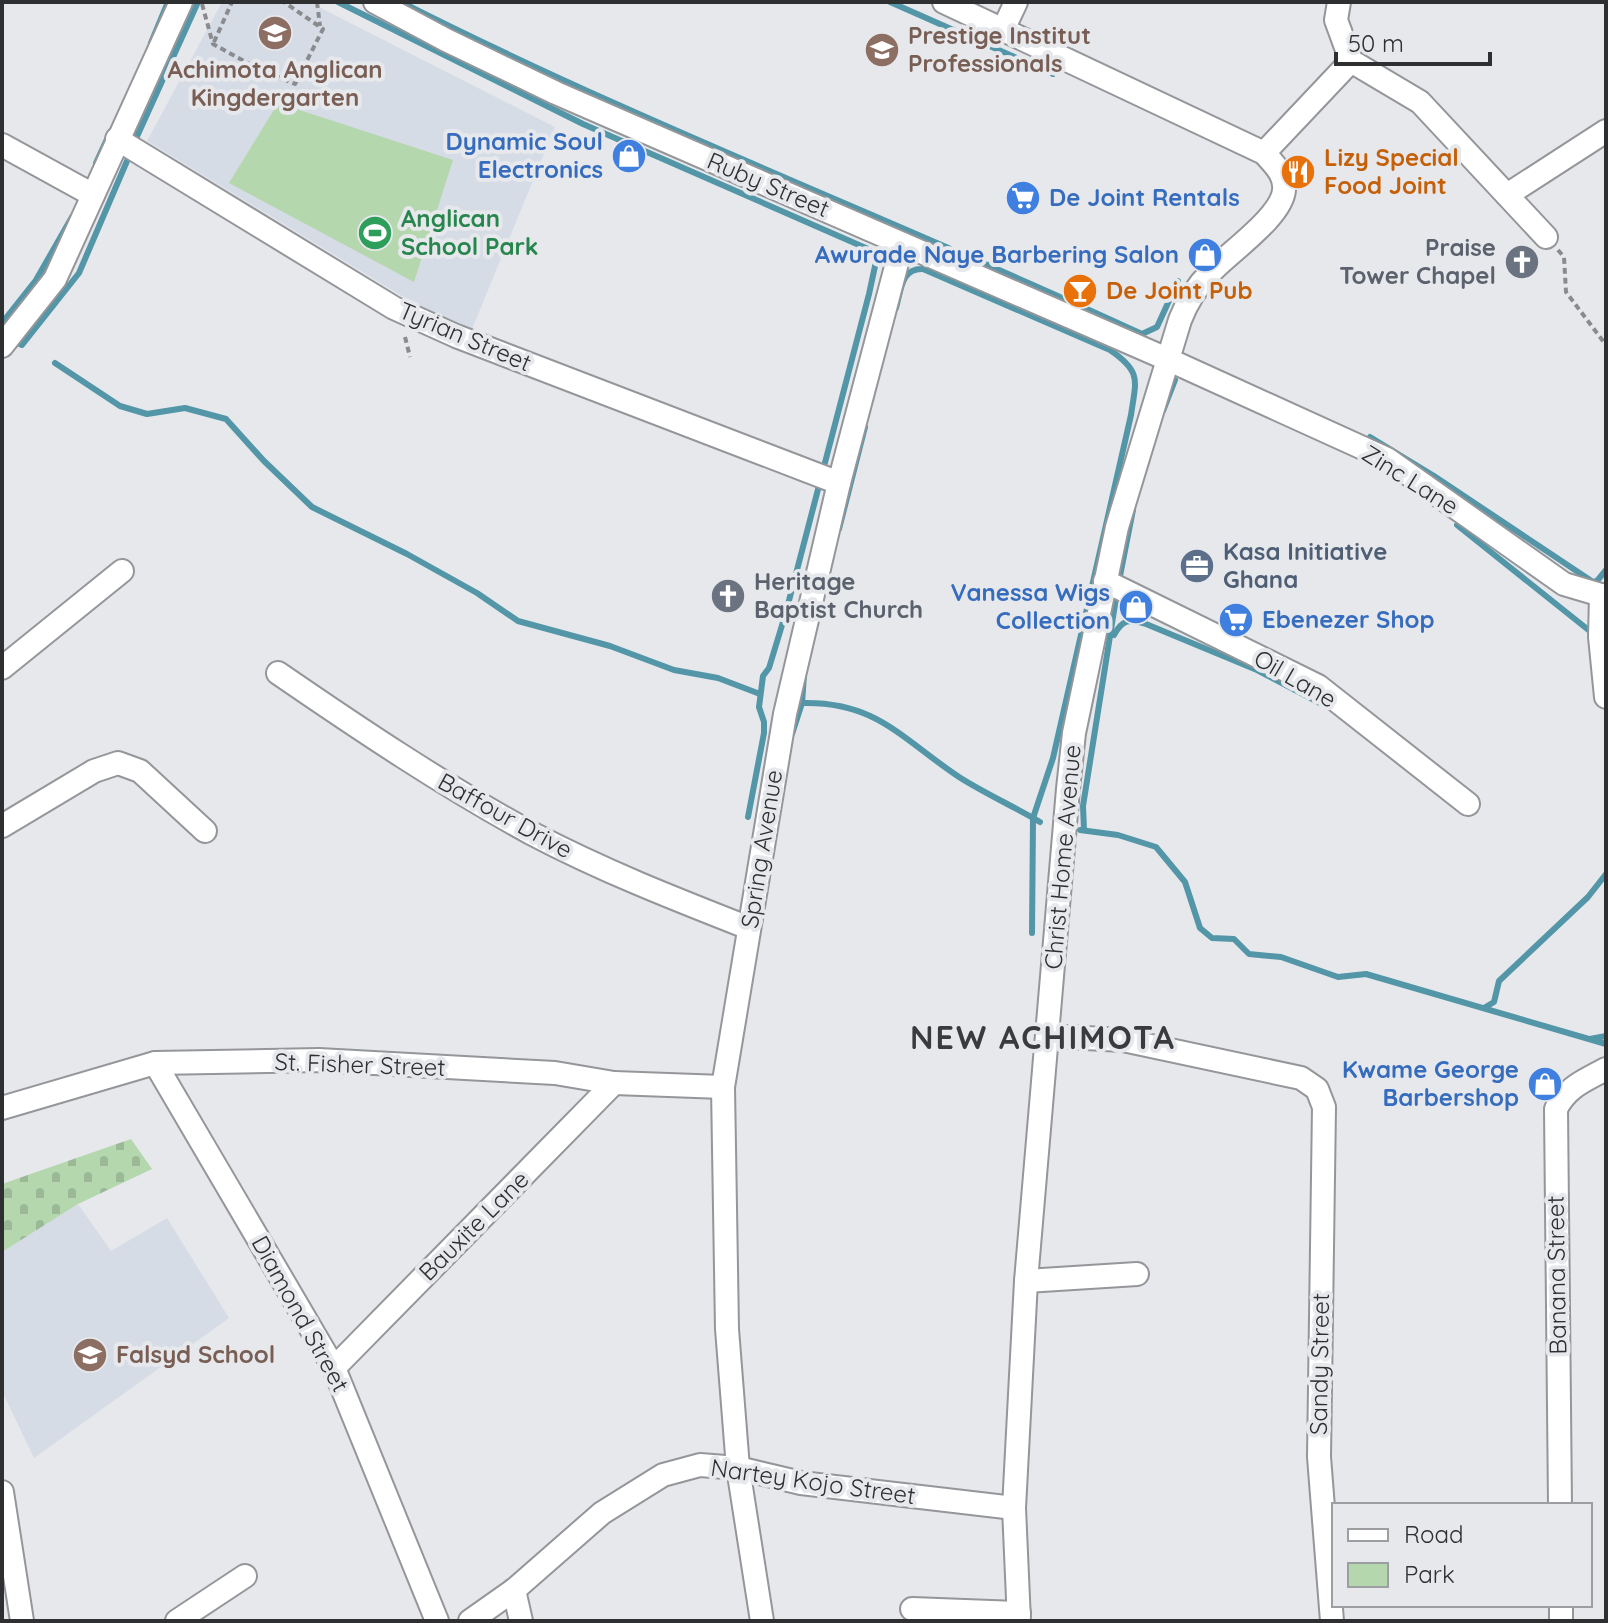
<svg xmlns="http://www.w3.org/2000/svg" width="1608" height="1623" viewBox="0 0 1608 1623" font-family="Quicksand,sans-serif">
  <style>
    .built { fill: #d6dce6 }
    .cemetery { fill: url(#cemetery-stones) }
    .park { fill: #b4d7ae }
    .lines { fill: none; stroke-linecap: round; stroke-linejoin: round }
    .stream { stroke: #5396a8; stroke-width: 6 }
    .minor-casing { stroke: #94969a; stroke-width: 26 }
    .path { stroke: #8a8b8e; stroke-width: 4; stroke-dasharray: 6 4; stroke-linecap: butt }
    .minor { stroke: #fff; stroke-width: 22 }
    .labels { text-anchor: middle; stroke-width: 8; stroke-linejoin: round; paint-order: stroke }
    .education-label { font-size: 24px; font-weight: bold; fill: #785e54; stroke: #e6e8ec; text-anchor: start }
    .shop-label { font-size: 24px; font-weight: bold; fill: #366cbe; stroke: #e6e8ec; text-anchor: end }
    .food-label { font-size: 24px; font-weight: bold; fill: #c56008; stroke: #e6e8ec; text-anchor: start }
    .street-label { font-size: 24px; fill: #2e2f30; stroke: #e6e8ec }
    .leisure-label { font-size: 24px; font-weight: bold; fill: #27864d; stroke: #e6e8ec; text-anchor: start }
    .worship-label { font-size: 24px; font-weight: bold; fill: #5b616d; stroke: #e6e8ec; text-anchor: end }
    .service-label { font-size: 24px; font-weight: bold; fill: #4e5e75; stroke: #e6e8ec; text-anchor: start }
    .district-label { font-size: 32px; font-weight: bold; letter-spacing: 2px; fill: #3a3b3e; stroke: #e6e8ec }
  </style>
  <defs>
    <pattern id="cemetery-stones" width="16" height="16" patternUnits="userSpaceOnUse" patternTransform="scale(2)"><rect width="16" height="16" fill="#b4d7ae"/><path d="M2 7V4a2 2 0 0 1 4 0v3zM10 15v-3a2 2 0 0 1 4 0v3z" fill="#9bb996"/></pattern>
  </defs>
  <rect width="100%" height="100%" fill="#e6e8ec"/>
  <g class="built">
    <polygon points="222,2 309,2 555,127 470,334 438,318 147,141"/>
    <polygon points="78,1204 111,1251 167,1218 229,1318 34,1458 2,1391 2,1252"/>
  </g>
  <polygon class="cemetery" points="131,1139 152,1169 78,1204 2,1252 2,1184"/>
  <polygon class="park" points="278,103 453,160 414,282 229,183"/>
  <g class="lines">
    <g class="stream">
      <polyline points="338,2 583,124 875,252 877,257 869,294 786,612 769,668 763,676 759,707 764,722 764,733 748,817"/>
      <path d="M401,2C642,124 896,220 1142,334L1157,327L1178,281"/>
      <polyline points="890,2 1053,74"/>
      <polyline points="151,43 168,2"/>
      <polyline points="134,143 198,2"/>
      <polyline points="96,163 108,137"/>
      <path d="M896,308C901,290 901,268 923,269L1110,350C1142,372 1136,380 1131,415L1053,758L1033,818L1032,933"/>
      <polyline points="2,323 36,280 72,217"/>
      <polyline points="12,340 22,345 79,273 130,154"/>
      <polyline points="55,363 120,406 147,414 185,408 226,419 264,461 312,507 407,554 477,593 518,621 610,646 674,670 718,678 760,694"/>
      <polyline points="1163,411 1175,380"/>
      <polyline points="1370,437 1434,476 1593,582 1597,581 1606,570"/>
      <polyline points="1457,525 1591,632"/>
      <polyline points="839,529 865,427"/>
      <polyline points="1119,581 1133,510"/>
      <path d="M1114,635C1122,620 1129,618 1146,624L1257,670L1320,703"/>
      <path d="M802,703C876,701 902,739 959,777C984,793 1013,806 1040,822"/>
      <polyline points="792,734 802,703 804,675"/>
      <polyline points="1080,830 1118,835 1156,847 1185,882 1200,928 1212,938 1234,939 1249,954 1281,957 1338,977 1366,974 1606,1044"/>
      <polyline points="1084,830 1083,806 1117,592"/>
      <polyline points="1484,1008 1494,1002 1499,981 1588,897 1606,874"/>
      <polyline points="1590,1039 1606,1036"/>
    </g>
    <g class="minor-casing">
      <g id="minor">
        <polyline points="375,2 446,40 556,93 1167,359 1387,459 1564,584 1601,595"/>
        <path d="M944,2L1264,153C1273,163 1286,175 1284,190C1282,217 1228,253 1210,273C1196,287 1187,302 1180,320L1117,527L1074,733L1068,789L1026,1281L1014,1508L1019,1621"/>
        <polyline points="1339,2 1336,20 1351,61"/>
        <polyline points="1003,30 1016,2"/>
        <polyline points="1351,61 1420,102 1546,237"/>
        <polyline points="117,139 394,308 456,336 839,483"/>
        <polyline points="2,145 93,195"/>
        <polyline points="1264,153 1351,61"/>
        <polyline points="1507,195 1606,131"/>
        <polyline points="2,346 55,279 181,2"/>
        <polyline points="1105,581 1318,686 1468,804"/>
        <polyline points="1601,595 1600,637 1606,697"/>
        <polyline points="2,668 122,571"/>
        <path d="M278,673C361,730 443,785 531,833C601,870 675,899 749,928"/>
        <polyline points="2,826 94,771 118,763 140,771 205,831"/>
        <polyline points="1047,1036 1123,1040 1301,1078 1317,1089 1324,1107 1319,1457 1332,1621"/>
        <polyline points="155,1063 334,1368 437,1621"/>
        <polyline points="2,1108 155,1063 319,1060 555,1073 614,1083 723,1087"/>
        <polyline points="1026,1281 1137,1274"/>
        <polyline points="334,1368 614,1083"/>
        <polyline points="2,1492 22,1621"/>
        <path d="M1560,1505L1556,1109C1567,1087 1584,1081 1606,1069"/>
        <polyline points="514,1590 521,1621"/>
        <polyline points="1561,1605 1561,1621"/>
        <polyline points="912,1609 1019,1613"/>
        <polyline points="177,1621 245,1576"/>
        <polyline points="470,1621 514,1590 602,1513 663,1475 700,1465 738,1468 801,1483 1014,1508"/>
        <polyline points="762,1621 738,1468 727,1329 723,1087 785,714 839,483 902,244"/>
      </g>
    </g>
    <g class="path">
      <polyline points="317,2 320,26"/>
      <polyline points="202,4 213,44 255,67 295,84 323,29 284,2"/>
      <polyline points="214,42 232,2"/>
      <polyline points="1558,250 1564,257 1566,292 1606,345"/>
      <polyline points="405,337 410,357"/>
    </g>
    <use href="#minor" class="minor"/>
  </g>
  <defs>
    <g id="school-disc" transform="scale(1.8)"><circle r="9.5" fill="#8d6e63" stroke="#e6e8ec"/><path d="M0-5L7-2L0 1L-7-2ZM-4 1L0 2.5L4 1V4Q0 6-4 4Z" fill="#fff"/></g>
    <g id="shop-disc" transform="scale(1.8)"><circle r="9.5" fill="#3f7fe0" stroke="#e6e8ec"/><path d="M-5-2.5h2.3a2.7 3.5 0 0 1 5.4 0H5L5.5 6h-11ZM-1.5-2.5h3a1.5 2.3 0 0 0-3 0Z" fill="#fff"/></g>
    <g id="restaurant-disc" transform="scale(1.8)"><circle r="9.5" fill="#e8710a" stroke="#e6e8ec"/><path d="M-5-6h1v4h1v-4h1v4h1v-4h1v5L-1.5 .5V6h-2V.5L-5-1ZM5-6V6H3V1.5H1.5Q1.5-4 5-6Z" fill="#fff"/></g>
    <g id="supermarket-disc" transform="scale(1.8)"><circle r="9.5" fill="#3f7fe0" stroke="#e6e8ec"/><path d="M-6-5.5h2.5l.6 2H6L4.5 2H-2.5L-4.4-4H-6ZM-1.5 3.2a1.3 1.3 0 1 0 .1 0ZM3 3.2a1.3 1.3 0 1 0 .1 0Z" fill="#fff"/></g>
    <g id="stadium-disc" transform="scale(1.8)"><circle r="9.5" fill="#2e9e5b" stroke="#e6e8ec"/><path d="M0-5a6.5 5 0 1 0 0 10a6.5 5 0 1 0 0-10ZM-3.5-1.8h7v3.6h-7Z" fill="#fff"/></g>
    <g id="church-disc" transform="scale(1.8)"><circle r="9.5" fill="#6b7280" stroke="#e6e8ec"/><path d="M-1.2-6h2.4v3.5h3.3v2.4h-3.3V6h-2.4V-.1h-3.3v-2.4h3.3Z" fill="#fff"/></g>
    <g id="bar-disc" transform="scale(1.8)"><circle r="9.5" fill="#e8710a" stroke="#e6e8ec"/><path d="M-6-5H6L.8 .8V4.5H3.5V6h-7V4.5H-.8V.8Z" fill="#fff"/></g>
    <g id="office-disc" transform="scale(1.8)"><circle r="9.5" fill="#5c6f8a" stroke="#e6e8ec"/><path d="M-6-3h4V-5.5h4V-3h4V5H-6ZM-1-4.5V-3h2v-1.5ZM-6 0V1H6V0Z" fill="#fff"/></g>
  </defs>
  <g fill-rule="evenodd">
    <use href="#school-disc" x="275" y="33"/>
    <use href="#school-disc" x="882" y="50"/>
    <use href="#shop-disc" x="629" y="156"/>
    <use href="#restaurant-disc" x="1298" y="172"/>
    <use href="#supermarket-disc" x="1023" y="198"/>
    <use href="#stadium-disc" x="375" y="233"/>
    <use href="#shop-disc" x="1205" y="255"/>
    <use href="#church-disc" x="1522" y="262"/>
    <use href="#bar-disc" x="1080" y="291"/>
    <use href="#office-disc" x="1197" y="566"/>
    <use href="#church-disc" x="728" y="596"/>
    <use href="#shop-disc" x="1136" y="607"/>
    <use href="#supermarket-disc" x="1236" y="620"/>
    <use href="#shop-disc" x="1545" y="1084"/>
    <use href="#school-disc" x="90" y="1355"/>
  </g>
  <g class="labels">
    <g class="education-label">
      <text x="908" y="44">Prestige Institut<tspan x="908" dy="28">Professionals</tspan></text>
      <text x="275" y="78" text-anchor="middle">Achimota Anglican<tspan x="275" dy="28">Kingdergarten</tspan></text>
      <text x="116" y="1363">Falsyd School</text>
    </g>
    <g class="shop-label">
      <text x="603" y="150">Dynamic Soul<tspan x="603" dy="28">Electronics</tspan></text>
      <text x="1049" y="206" text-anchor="start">De Joint Rentals</text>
      <text x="1179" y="263">Awurade Naye Barbering Salon</text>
      <text x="1110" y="601">Vanessa Wigs<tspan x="1110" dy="28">Collection</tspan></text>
      <text x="1262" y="628" text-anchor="start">Ebenezer Shop</text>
      <text x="1519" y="1078">Kwame George<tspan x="1519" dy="28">Barbershop</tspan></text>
    </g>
    <g class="food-label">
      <text x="1324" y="166">Lizy Special<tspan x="1324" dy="28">Food Joint</tspan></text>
      <text x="1106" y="299">De Joint Pub</text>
    </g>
    <g class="street-label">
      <text transform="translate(768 185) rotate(23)" y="8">Ruby Street</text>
      <text transform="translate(465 337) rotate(23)" y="8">Tyrian Street</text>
      <text transform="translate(1410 480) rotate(32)" y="8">Zinc Lane</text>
      <text transform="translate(1295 679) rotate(30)" y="8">Oil Lane</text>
      <text transform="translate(505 816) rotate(29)" y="8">Baffour Drive</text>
      <text transform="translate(762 849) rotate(-81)" y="8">Spring Avenue</text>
      <text transform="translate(1063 857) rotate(-85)" y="8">Christ Home Avenue</text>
      <text transform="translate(360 1065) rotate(2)" y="8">St. Fisher Street</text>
      <text transform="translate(474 1226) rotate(-45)" y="8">Bauxite Lane</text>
      <text transform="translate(1557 1275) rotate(-91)" y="8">Banana Street</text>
      <text transform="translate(300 1314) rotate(61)" y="8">Diamond Street</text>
      <text transform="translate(1320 1364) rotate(-89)" y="8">Sandy Street</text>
      <text transform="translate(813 1482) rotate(8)" y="8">Nartey Kojo Street</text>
    </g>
    <g class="leisure-label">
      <text x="401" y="227">Anglican<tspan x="401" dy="28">School Park</tspan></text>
    </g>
    <g class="worship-label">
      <text x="1496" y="256">Praise<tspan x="1496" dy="28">Tower Chapel</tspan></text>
      <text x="754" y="590" text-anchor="start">Heritage<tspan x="754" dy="28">Baptist Church</tspan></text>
    </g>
    <g class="service-label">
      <text x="1223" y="560">Kasa Initiative<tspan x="1223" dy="28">Ghana</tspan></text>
    </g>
    <g class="district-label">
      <text x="1043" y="1049">NEW ACHIMOTA</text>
    </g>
  </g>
  <rect width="1608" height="1623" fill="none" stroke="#2e2f30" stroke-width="8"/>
  <rect x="1332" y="1503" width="260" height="104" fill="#e6e8ec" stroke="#9c9ea1" stroke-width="2"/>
  <rect x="1348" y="1529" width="40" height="12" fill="#ffffff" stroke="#9c9ea1" stroke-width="2"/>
  <text x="1404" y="1543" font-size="24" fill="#2e2f30">Road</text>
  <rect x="1348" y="1563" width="40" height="24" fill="#b4d7ae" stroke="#9c9ea1" stroke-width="2"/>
  <text x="1404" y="1583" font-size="24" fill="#2e2f30">Park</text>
  <path d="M1336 52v12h154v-12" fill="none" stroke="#2e2f30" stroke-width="4"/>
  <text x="1348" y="52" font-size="24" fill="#2e2f30" stroke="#e6e8ec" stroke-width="6" paint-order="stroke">50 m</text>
</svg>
